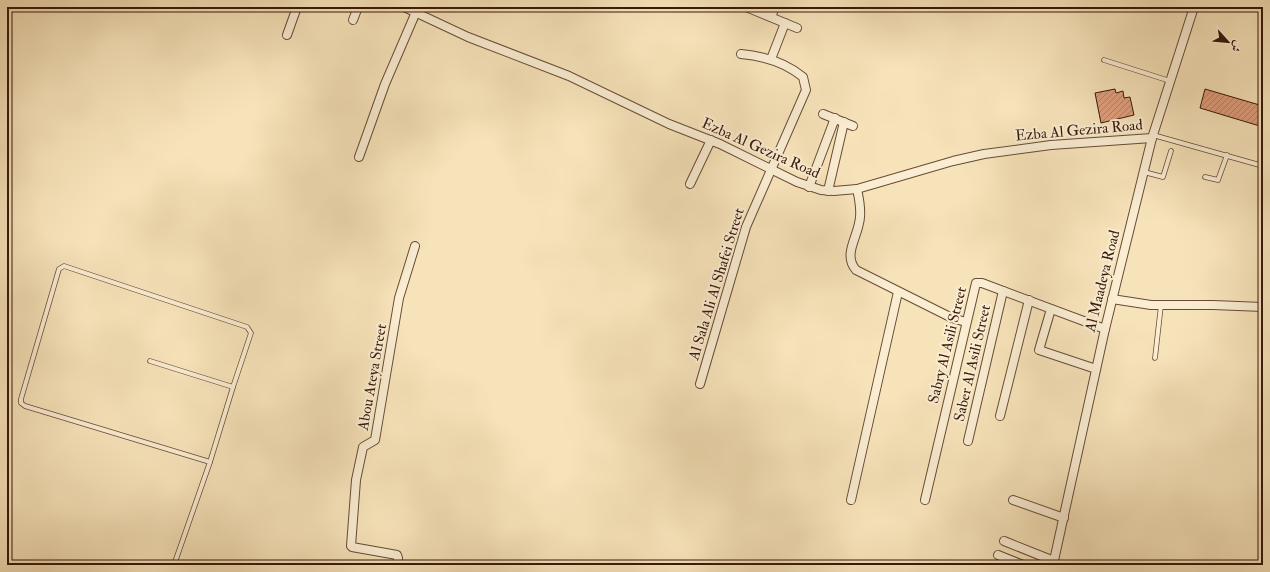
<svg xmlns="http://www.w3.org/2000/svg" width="1270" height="572" viewBox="0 0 1270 572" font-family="'IM FELL Double Pica',Amiri,serif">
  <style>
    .building { fill: url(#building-hatch); stroke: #37180a }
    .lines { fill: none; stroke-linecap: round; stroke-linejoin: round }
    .service-casing { stroke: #674b36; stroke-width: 5.5 }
    .minor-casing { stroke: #674b36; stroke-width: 10 }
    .service { stroke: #faedd2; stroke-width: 4 }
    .minor { stroke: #faedd2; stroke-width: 8 }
    .labels { text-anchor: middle; stroke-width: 4; stroke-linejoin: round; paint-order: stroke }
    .street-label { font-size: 15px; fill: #37180a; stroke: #faedd2 }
  </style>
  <defs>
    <pattern id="building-hatch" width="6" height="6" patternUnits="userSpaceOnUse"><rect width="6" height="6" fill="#e09f7e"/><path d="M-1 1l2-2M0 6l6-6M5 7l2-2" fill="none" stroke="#b68165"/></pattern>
  </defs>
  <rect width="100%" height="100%" fill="#f7e3ba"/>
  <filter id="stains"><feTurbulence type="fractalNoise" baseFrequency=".005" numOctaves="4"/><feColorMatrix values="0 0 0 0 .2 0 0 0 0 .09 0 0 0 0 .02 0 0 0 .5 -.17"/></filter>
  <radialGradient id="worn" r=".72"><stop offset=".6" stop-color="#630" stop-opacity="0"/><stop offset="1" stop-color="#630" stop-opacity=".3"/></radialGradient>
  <g class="building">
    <polygon points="1115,89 1116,93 1123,91 1124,98 1130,97 1134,115 1101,123 1095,93"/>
    <polygon points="1205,89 1263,106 1263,127 1200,108"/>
  </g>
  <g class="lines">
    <g class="service-casing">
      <g id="service">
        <polyline points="1104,60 1170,81"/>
        <polyline points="1153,135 1263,166"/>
        <polyline points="1144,172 1163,177 1171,151"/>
        <polyline points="1205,177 1218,180 1227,155"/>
        <polyline points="1155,358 1161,305"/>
        <polyline points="150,361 233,387 210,462"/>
        <polyline points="174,565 210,462 25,406 21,403 21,399 59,269 64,266 247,327 251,333 233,387"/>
      </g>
    </g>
    <g class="minor-casing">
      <g id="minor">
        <polyline points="404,7 468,37 569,76 669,124 720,144 797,182 821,190 834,191 857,189 953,161 984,154 1051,145 1152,138"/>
        <polyline points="746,7 797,28"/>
        <polyline points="771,17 775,7"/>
        <polyline points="353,20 358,7"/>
        <polyline points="287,35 297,7"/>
        <polyline points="771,59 785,23"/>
        <polyline points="823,114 853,126"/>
        <polyline points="359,157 385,84 416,12"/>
        <polyline points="690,184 711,140"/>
        <polyline points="809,187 835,118"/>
        <path d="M857,189C859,198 861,207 860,217C859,236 842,254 856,270L952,318L966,322"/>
        <polyline points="828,191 844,122"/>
        <polyline points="1112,299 1151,305 1213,305 1263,307"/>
        <polyline points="1051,309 1039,350 1096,369"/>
        <path d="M700,384L746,227L806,90L803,77C785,62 764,56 741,54"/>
        <polyline points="1000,416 1029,300"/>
        <polyline points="968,441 1003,291"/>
        <polyline points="851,500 898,292"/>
        <polyline points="925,500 976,283 982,283 1105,329"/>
        <polyline points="1013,500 1064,518"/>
        <polyline points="1004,541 1054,561"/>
        <polyline points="998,555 1023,565"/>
        <polyline points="398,565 398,558 397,555 352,547 351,546 356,480 363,447 375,440 399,298 415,246"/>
        <polyline points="1053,565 1105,329 1152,138 1194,7"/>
      </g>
    </g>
    <use href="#service" class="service"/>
    <use href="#minor" class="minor"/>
  </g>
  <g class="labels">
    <g class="street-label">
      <text transform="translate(1079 130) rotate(-5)" y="5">Ezba Al Gezira Road</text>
      <text transform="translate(761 148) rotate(24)" y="5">Ezba Al Gezira Road</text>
      <text transform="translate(1102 281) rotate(-76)" y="5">Al Maadeya Road</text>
      <text transform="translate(716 284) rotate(-73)" y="5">Al Sala Ali Al Shafei Street</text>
      <text transform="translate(947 345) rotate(-76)" y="5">Sabry Al Asili Street</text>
      <text transform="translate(972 363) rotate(-77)" y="5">Saber Al Asili Street</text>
      <text transform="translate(372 377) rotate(-80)" y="5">Abou Ateya Street</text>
    </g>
  </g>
  <rect width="1270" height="572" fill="none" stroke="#f7e3ba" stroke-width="24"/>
  <rect x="8" y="8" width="1254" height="556" fill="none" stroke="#37180a" stroke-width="2"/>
  <rect x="12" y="12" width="1246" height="548" fill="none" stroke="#37180a"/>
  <g transform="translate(1228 42) rotate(117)" stroke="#faedd2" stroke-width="3" paint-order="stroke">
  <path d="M0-3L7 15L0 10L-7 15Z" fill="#37180a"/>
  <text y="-6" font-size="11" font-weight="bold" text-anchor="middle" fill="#37180a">ش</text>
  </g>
  <rect width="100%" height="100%" filter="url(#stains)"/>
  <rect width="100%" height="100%" fill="url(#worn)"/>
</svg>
